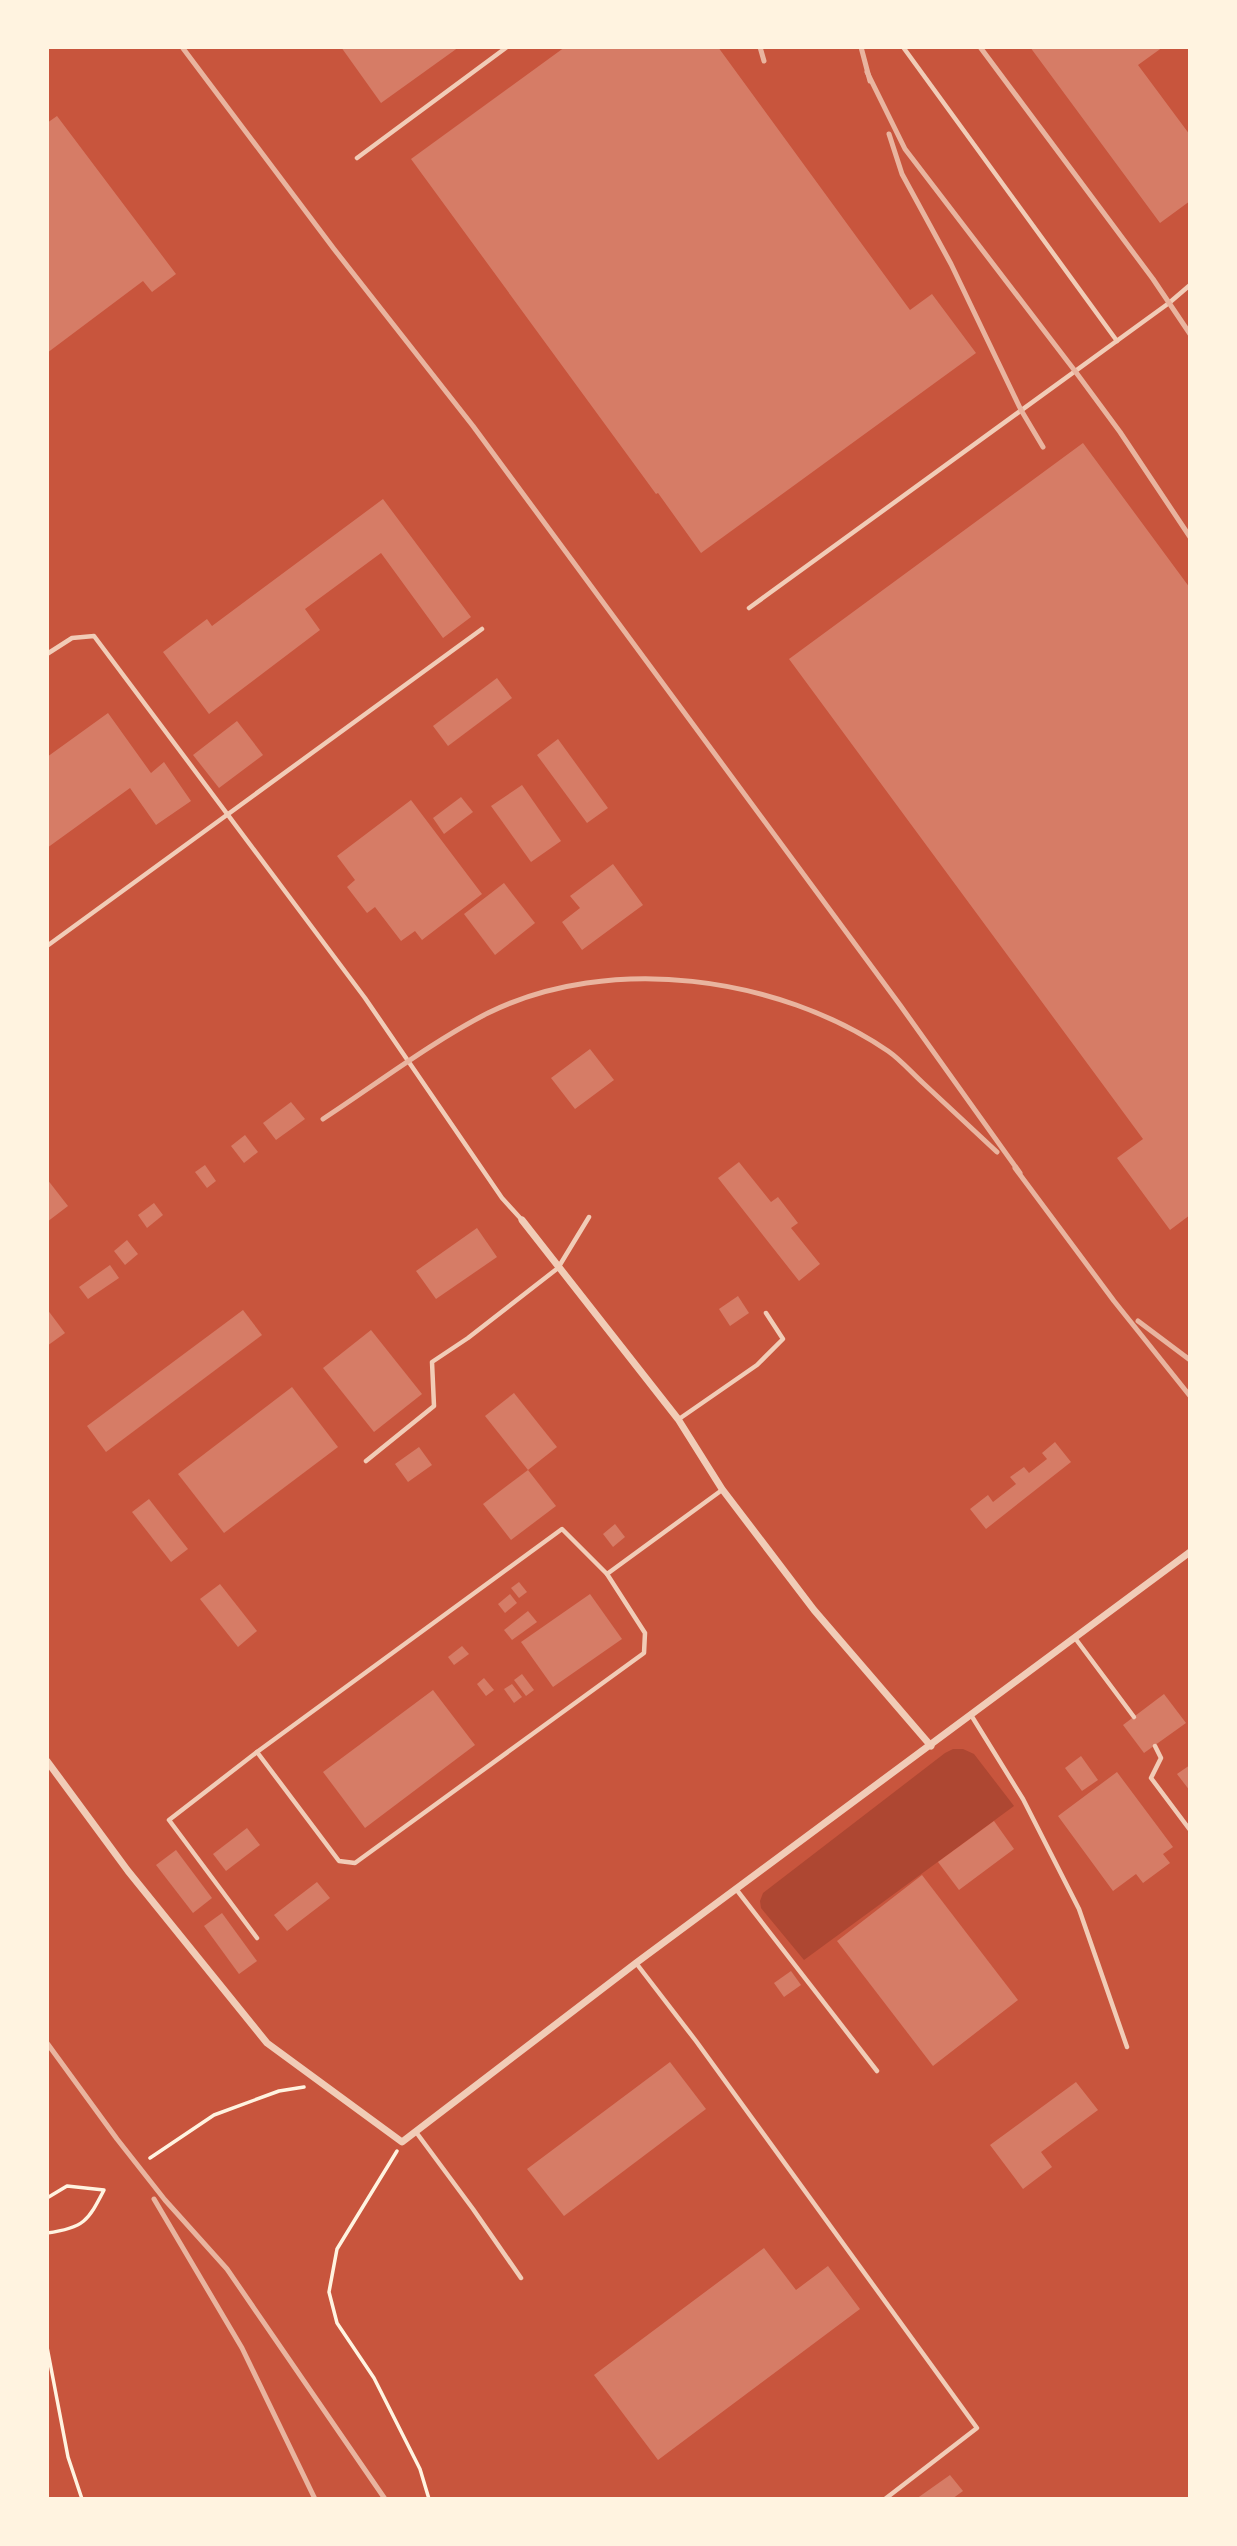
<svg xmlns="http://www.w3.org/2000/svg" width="1237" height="2546" viewBox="0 0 1237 2546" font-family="'PT Sans',sans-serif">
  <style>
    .green { fill: #ae4732 }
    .building { fill: #d67c66 }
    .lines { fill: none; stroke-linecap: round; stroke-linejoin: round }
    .path { stroke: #fff3e0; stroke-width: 3.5 }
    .service { stroke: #f1ccb7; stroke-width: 4.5 }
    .minor { stroke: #f1ccb7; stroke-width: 7 }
    .rail { stroke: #e9b49f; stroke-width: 5 }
  </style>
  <rect width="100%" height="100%" fill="#c8553d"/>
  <polygon class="green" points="953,1749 963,1749 974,1754 1014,1806 804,1960 761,1908 760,1901 763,1893 945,1753"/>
  <g class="building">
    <polygon points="341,47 459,47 381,103"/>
    <polygon points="565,47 718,47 910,310 932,294 976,353 701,553 658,493 656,494 411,159"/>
    <polygon points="1030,47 1163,47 1138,65 1190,135 1190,201 1160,223"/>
    <polygon points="57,116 176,274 152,292 143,281 47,353 47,123"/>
    <polygon points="1083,443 1190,588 1190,1215 1170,1230 1117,1158 1143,1139 789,659"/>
    <polygon points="383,499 471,617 443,638 381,553 305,609 320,630 209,714 163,652 207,619 212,626"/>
    <polygon points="497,678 512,698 448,746 433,726"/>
    <polygon points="108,713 151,773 164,762 191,801 156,825 130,788 47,848 47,757"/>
    <polygon points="237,721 263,755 219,788 193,755"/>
    <polygon points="558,739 608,808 587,823 537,755"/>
    <polygon points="522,785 561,841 531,862 491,806"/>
    <polygon points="461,797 473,812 444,834 433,818"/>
    <polygon points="411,800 482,894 422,940 415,931 401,941 375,907 367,913 347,887 355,880 337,856"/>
    <polygon points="613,864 643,905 582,950 562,922 580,908 570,896"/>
    <polygon points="504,883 535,923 495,955 464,914"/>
    <polygon points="590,1049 614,1080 575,1109 551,1078"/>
    <polygon points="291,1102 305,1119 276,1140 263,1123"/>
    <polygon points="245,1135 258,1152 244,1163 231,1146"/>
    <polygon points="739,1162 771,1202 778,1197 798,1223 791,1228 820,1264 799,1281 718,1178"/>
    <polygon points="205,1165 216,1181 207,1188 195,1172"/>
    <polygon points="47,1179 68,1206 47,1222"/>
    <polygon points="154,1203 163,1215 147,1228 138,1215"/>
    <polygon points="477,1228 497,1257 436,1299 416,1271"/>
    <polygon points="127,1240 138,1254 125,1265 114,1251"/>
    <polygon points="110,1265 119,1278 88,1299 79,1287"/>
    <polygon points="738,1296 749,1313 730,1326 719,1309"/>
    <polygon points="47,1309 65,1333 47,1346"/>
    <polygon points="243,1310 262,1335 106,1452 87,1426"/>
    <polygon points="371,1330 422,1394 374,1432 323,1368"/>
    <polygon points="292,1387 338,1447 224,1533 178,1474"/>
    <polygon points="514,1393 557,1447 528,1470 485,1416"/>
    <polygon points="1055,1442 1071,1462 986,1529 970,1509 988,1495 993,1502 1016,1484 1010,1477 1024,1467 1029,1473 1047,1459 1042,1453"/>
    <polygon points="419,1447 432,1465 408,1482 395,1464"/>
    <polygon points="528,1470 556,1506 511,1540 483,1504"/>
    <polygon points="149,1499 188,1549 171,1562 132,1512"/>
    <polygon points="615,1524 625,1537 613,1547 603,1534"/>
    <polygon points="519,1582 527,1592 519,1598 511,1588"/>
    <polygon points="220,1584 257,1631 238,1647 200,1599"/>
    <polygon points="510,1594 517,1603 505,1613 498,1604"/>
    <polygon points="590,1594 622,1639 553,1687 521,1642"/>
    <polygon points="528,1611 537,1622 512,1640 504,1630"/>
    <polygon points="462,1646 469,1654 454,1665 448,1657"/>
    <polygon points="522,1674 534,1690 526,1696 514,1680"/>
    <polygon points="484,1678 494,1690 486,1696 477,1684"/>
    <polygon points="512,1684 522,1697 514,1703 504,1689"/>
    <polygon points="433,1690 475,1745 365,1828 323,1772"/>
    <polygon points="1164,1694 1186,1723 1144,1753 1123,1725"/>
    <polygon points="1081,1756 1098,1780 1082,1791 1065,1768"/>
    <polygon points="1190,1765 1190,1791 1177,1774"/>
    <polygon points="1117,1772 1173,1847 1163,1854 1170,1863 1143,1883 1136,1874 1113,1891 1058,1816"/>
    <polygon points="994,1821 1014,1849 959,1890 938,1862"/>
    <polygon points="247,1828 260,1845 226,1871 213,1854"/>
    <polygon points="176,1850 212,1898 193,1913 156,1865"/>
    <polygon points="922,1875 1018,2000 933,2066 837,1941"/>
    <polygon points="317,1882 330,1898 287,1931 274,1915"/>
    <polygon points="222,1913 257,1961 239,1974 204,1926"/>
    <polygon points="791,1971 801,1985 784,1997 774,1983"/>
    <polygon points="670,2062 706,2109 564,2216 527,2169"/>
    <polygon points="1076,2082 1098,2110 1041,2152 1052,2167 1023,2189 990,2145"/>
    <polygon points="764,2248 796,2290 828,2266 860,2309 658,2460 594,2375"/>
    <polygon points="950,2475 963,2491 952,2499 916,2499"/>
  </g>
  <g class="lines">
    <g class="path">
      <polyline points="397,2151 337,2249 329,2292 337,2323 374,2378 420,2469 429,2499"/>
      <polyline points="150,2158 214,2115 279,2091 304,2087"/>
      <path d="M47,2198L67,2186L104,2190C88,2221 84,2228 47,2233"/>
      <polyline points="47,2347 68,2457 82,2499"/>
    </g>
    <g class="service">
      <polyline points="903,47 1117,341"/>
      <polyline points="357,158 507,47"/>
      <polyline points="749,608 1169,303 1190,285"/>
      <polyline points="47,654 72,638 94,636 365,998 502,1198 522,1220"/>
      <polyline points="47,946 482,629"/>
      <polyline points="679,1419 757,1365 783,1339 766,1313"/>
      <polyline points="366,1461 434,1406 432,1362 468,1338 558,1268 589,1217"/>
      <polyline points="1075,1638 1134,1717"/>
      <polyline points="971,1715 1023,1799 1079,1909 1127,2047"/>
      <polyline points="1155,1746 1161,1758 1151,1778 1190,1830"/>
      <polyline points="257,1752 339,1861 355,1863 644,1653 645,1633 607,1574"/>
      <polyline points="736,1889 877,2071"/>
      <polyline points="257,1938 169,1820 257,1752 562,1529 607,1574 722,1490"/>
      <polyline points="636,1963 696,2041 977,2428 885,2499"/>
      <polyline points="416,2132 473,2209 521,2278"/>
    </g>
    <g class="minor">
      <polyline points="522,1220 678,1419 722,1489 814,1610 931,1746"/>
      <polyline points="47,1761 128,1871 267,2043 402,2142 636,1963 1190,1552"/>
    </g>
    <g class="rail">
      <polyline points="182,47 334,249 473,426 900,1005 1020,1173"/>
      <polyline points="760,47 764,61"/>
      <polyline points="861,47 870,81"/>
      <polyline points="980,47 1153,279 1190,334"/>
      <polyline points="867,72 905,149 1075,371 1120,432 1190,537"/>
      <polyline points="889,134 902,174 951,264 1021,410 1043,447"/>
      <path d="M323,1119C375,1085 433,1041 488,1013C610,953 778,976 888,1051C901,1060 912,1073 923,1083C948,1106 972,1129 997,1152"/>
      <polyline points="1015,1168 1114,1301 1190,1396"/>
      <polyline points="1138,1321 1190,1360"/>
      <polyline points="47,2043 117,2139 165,2200 227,2269 385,2499"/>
      <polyline points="154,2199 242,2348 315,2499"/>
    </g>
  </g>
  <rect width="1237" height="2546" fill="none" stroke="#fff3e0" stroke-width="98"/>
</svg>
